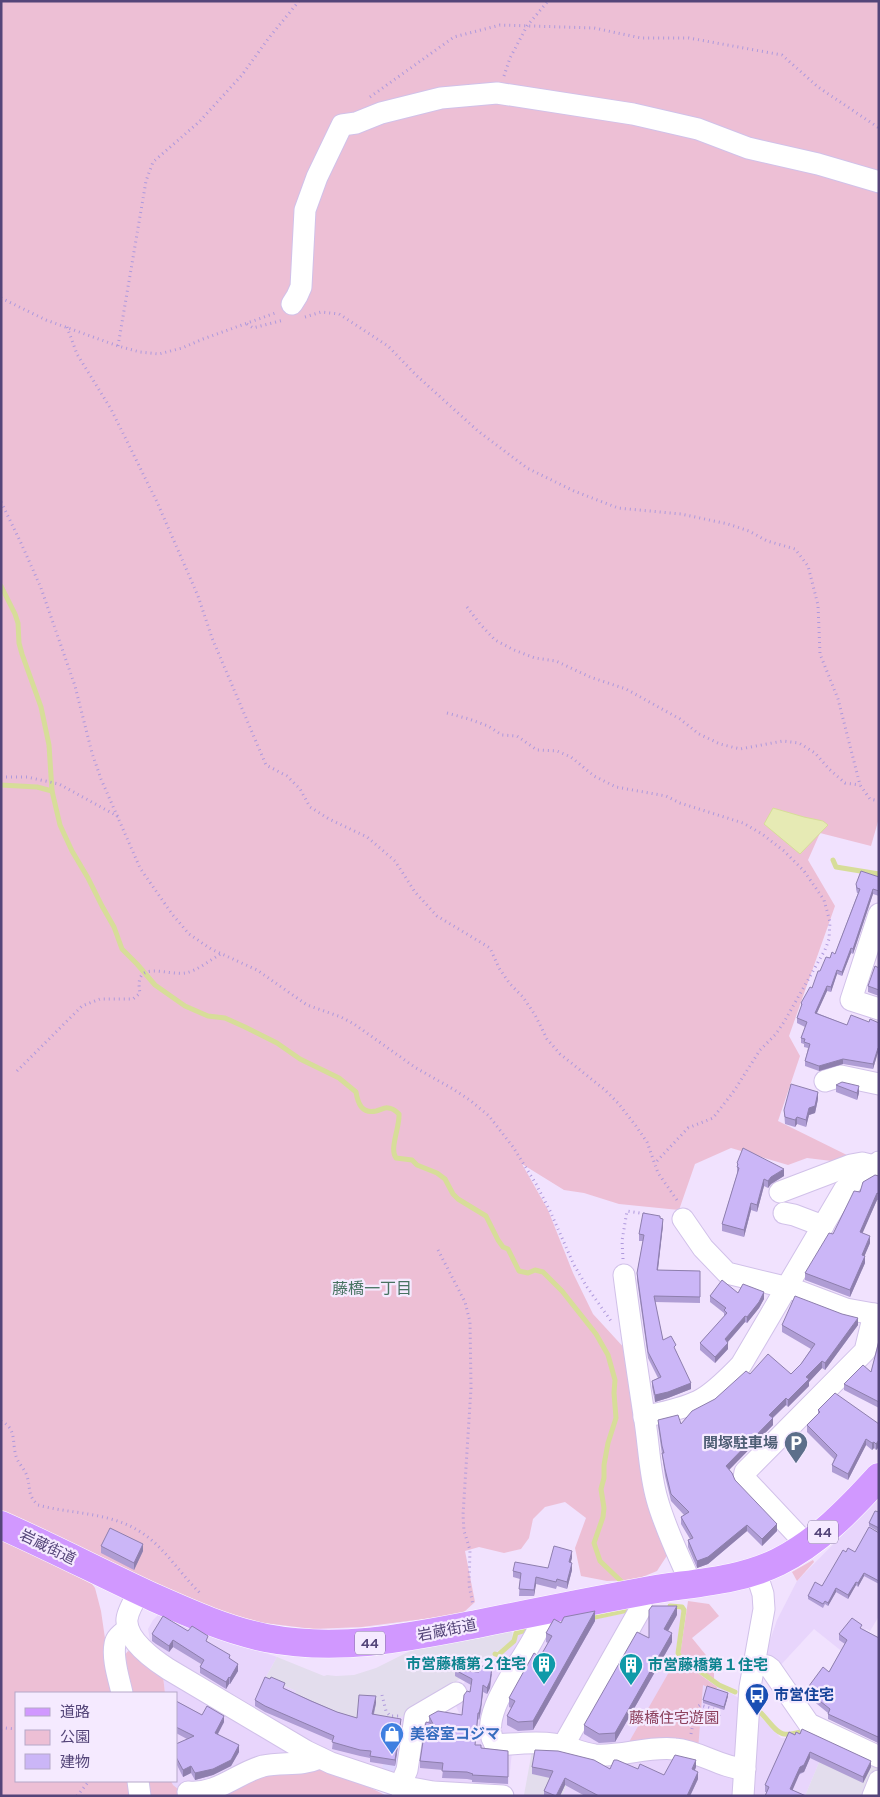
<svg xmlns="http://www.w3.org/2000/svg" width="880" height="1797" viewBox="0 0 880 1797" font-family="Overpass,'Noto Sans JP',sans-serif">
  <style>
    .residential { fill: #e8d5fc }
    .commercial { fill: #dfd5ff }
    .industrial { fill: #e3dded }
    .green { fill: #edbfd5 }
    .water { fill: #e6eab4; stroke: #d7dd99 }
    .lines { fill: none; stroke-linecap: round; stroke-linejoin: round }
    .stream { stroke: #d7dd99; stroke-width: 5 }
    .minor-casing { stroke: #d1c1e9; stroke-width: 23 }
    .major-casing { stroke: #fff; stroke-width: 29 }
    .path { stroke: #ae99dc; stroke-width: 3; stroke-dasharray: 1 4; stroke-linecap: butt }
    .minor { stroke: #fff; stroke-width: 21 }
    .major { stroke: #d198ff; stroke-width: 28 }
    .wall { fill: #af9dd4 }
    .shaded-wall { fill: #8e7fad }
    .building { fill: #cbb6f7; stroke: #8e7fad }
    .labels { text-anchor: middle; stroke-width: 4.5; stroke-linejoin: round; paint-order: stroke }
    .shield { fill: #f5eaff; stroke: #8476a1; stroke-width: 1 }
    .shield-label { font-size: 14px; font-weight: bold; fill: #544579 }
    .service-label { font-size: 15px; font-weight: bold; fill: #4e5e75; stroke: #f5eaff; text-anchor: end }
    .street-label { font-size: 15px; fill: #544579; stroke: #f5eaff }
    .culture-label { font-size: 15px; font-weight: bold; fill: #0d838f; stroke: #f5eaff; text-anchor: end }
    .transit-label { font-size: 15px; font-weight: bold; fill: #164399; stroke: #f5eaff; text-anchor: start }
    .park-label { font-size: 15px; fill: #8c415d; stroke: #f5eaff }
    .shop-label { font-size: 15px; font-weight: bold; fill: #366cbe; stroke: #f5eaff; text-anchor: start }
    .neighbourhood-label { font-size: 16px; fill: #487362; stroke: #f5eaff }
  </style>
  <rect width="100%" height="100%" fill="#f1e2fe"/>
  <g class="residential">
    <polygon points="879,1498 879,1616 870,1631 866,1629 844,1653 814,1629 777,1669 765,1655 777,1620 797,1581"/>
    <polygon points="664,1609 682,1610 675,1657 705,1679 739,1698 734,1796 562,1796 578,1758 552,1749 512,1752 508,1790 411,1780 417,1742 436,1742 481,1750 481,1746 436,1737 417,1739 423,1718 449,1718 459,1713 456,1706 460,1686 516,1642 518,1634 636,1611"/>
    <polygon points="158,1615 277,1657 266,1677 296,1691 294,1696 410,1715 406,1744 382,1770 330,1754 195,1676 151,1646 148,1629 153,1620"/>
    <polygon points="163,1676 302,1758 182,1792 173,1785 171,1781 176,1781 176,1693 165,1693"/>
    <polygon points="758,1714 781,1738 828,1741 805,1796 753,1796"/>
  </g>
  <polygon class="commercial" points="387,1740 406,1744 394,1774 382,1770"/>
  <g class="industrial">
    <polygon points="512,1628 513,1640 410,1715 362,1725 294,1696 296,1691 266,1677 277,1657 324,1676 327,1675 336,1676 354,1675 376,1668 406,1653 427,1645"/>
    <polygon points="828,1741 879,1766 868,1796 805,1796"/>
    <polygon points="532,1751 578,1758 562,1796 524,1795"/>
  </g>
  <g class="green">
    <polygon points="1,1 879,1 879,818 871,846 820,833 808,860 835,906 789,1036 800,1056 778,1121 855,1159 848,1163 807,1158 788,1165 731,1148 695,1164 679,1210 619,1204 584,1193 564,1190 522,1164 548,1210 573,1273 593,1314 627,1351 668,1554 657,1571 635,1580 607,1581 581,1576 575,1548 586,1518 565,1502 545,1507 533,1519 529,1538 521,1549 504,1553 479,1547 465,1551 475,1602 464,1612 454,1615 362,1627 313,1629 247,1621 216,1613 1,1511"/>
    <polygon points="1,1537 92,1584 95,1588 101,1611 113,1693 16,1693 16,1781 129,1781 132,1796 1,1796"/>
    <polygon points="813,1560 814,1562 797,1581 792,1572"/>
    <polygon points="688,1601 709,1604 719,1616 692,1638 714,1665 714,1679 680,1655"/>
    <polygon points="128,1651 132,1652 163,1676 165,1693 130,1693 124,1656"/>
    <polygon points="677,1658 717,1687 716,1691 703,1685 698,1750 625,1749"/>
    <polygon points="317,1767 361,1783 387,1796 149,1796 146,1781 171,1781 173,1785 182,1792 248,1774"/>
  </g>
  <polygon class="water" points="773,808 804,817 823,821 828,825 800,854 764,824"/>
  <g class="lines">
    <g class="stream">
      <path d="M1,586L15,614L18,623L19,643L22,654L41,707L49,745L52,791L60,825L72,851L88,878L102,906L114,927L122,949L137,964L155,985L185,1006L208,1016L225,1018L245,1027L277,1043L300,1059L339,1078L356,1092C358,1104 362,1114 376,1111C380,1110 385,1107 388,1108C393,1108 396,1111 399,1114C400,1127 389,1149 396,1158L412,1160L417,1165L437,1173L445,1179L453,1194L458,1199L486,1216L498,1240L503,1247L508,1249L519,1271L528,1273L535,1270L543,1272L562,1291L596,1334L608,1355L615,1380L614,1393L616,1418L608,1443L604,1465V1478L601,1489L604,1508L603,1517L594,1543L600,1561L624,1584"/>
      <polyline points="1,785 37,787 52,791"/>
      <polyline points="833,860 836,867 879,874"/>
      <polyline points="670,1606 682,1607 684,1610 678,1653 680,1657 719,1685 735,1692"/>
      <polyline points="590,1618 633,1609"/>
      <polyline points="495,1654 498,1655 514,1641 516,1633 526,1630"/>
      <path d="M761,1713C779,1732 777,1739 805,1731"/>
    </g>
    <g class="minor-casing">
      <g id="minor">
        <polyline points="292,304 297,296 301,287 305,210 317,177 342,125 356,123 381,113 441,98 497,93 633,114 698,129 748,148 818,164 879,182"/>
        <polyline points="879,914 851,1000 879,1009"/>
        <polyline points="825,1081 841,1076 879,1084"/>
        <polyline points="780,1192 851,1165 862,1163 874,1166"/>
        <polyline points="784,1213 794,1215 823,1226"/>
        <polyline points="683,1219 703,1248 727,1273 793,1289 846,1309 879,1315"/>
        <path d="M624,1275C630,1322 637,1369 644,1415C649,1443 649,1471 657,1499C665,1528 679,1556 691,1584"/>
        <path d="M644,1417C663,1412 685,1409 702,1399C717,1390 729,1377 741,1365L844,1190L860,1175L877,1167L879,1162"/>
        <polyline points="807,1545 744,1478 745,1472 865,1351 874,1314"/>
        <path d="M140,1591C135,1599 128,1610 127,1619C125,1639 154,1660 168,1669L306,1751L331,1763L400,1786L433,1792L503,1796"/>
        <path d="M540,1612C540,1617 540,1623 539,1627C529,1655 473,1717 496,1745C515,1744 535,1741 554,1744C568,1746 580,1753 595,1755C621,1757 648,1746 675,1749C700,1751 721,1768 745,1769"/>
        <polyline points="753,1664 767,1666 771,1669 809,1724 879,1757"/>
        <path d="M122,1693C119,1679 112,1659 115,1644C116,1637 123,1633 128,1629"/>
        <polyline points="563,1746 641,1608 641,1592"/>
        <polyline points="138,1781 140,1796"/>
        <path d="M188,1792C217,1795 237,1773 263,1766C282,1762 302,1766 320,1758"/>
        <polyline points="404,1796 400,1786 407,1770 415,1717 456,1693"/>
        <polyline points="743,1796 750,1687 764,1609 763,1594 756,1572"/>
        <polyline points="873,1796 879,1781"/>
      </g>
    </g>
    <g class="major-casing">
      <path id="major" d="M1,1525C53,1548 103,1574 155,1598C191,1614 227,1630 266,1638C338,1652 406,1638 477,1624C531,1613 586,1602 640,1592C686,1583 735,1583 778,1562C817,1543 850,1509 879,1477"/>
    </g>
    <g class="path">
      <polyline points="504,76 510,58 527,26 548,1"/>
      <polyline points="370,97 454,37 500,25 594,28 641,38 689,38 782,55 818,87 879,128"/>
      <polyline points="1,298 46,320 118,346 140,352 159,354 182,348 203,339 278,312"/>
      <polyline points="305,317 321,312 339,314 388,346 416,375 478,431 527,468 574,491 618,508 681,514 728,524 749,531 767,541 795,549 808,566 818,605 820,654 838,699 860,785 870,799 879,801"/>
      <polyline points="247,324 253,328 284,320"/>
      <polyline points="67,327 77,354 111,409 157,502 198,596 212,638 266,765 287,776 300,789 310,807 329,819 367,837 395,861 415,892 437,916 490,948 499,968 510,984 523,997 535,1015 547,1039 560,1054 605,1090 618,1103 636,1126 647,1142 658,1173 679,1203"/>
      <polyline points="118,346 146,181 153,162 199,122 242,75 268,39 299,1"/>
      <polyline points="1,502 21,543 41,588 75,686 92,753 101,779 140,868 172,914 189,934 211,949 257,970 307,1005 341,1017 354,1024 416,1068 453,1089 471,1101 489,1116 513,1147 536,1184 550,1211 574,1265 587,1287 611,1321"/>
      <polyline points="467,607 480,624 495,640 514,650 535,658 556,661 590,677 626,689 680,719 699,734 720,744 740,749 783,741 799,743 815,753 829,769 845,783 860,785"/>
      <polyline points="447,713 469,719 488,726 502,735 517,736 537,750 557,751 571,757 594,776 616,787 666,796 680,803 743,823 762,834 784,851 804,871 824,900 830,922 829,939 825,950 784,1022 776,1034 760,1050 734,1091 713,1118 688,1128 656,1162"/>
      <polyline points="1,777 27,777 59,784 119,817"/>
      <path d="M17,1071L82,1006L100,999H133L140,993C133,958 167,976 185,973C197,971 210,960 221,954"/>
      <polyline points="438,1250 465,1302 470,1322 471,1388 463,1515 464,1531 470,1550 469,1585 473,1605"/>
      <polyline points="623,1259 622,1241 627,1211 646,1214"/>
      <path d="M1,1421C18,1429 11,1444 17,1459C20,1465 25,1470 27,1476C31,1489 27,1495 38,1505C70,1514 109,1512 139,1531C164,1546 180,1574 201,1594"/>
      <polyline points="382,1695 386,1711 390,1716 399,1716"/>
      <polyline points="1,1729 5,1728 16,1729"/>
      <polyline points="691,1734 696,1708 700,1705 717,1710 721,1720"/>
      <polyline points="77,1796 89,1781"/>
    </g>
    <use href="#minor" class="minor"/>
    <use href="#major" class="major"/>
  </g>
  <g class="wall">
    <polygon points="879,877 879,896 873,894 853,954 851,953 842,976 837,974 831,992 827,991 817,1013 847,1025 869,1022 879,1023 879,1053 878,1052 873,1069 843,1064 819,1071 805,1066 805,1061 808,1048 804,1047 804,1044 801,1043 801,1038 805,1027 797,1023 797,1018 801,1007 801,1003 812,988 820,971 830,958 835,954 858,893 857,893 856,889 856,884"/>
    <polygon points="879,968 879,996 868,992 868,986"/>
    <polygon points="836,1085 859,1093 857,1100 836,1092"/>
    <polygon points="818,1099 815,1113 809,1115 806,1127 797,1124 795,1127 785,1124 784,1110"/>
    <polygon points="737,1163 784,1176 771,1184 768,1188 764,1186 757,1212 751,1210 744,1237 722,1231 722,1224 737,1174"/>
    <polygon points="879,1176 879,1200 877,1200 862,1233 870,1243 864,1256 865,1263 850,1297 805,1280 805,1273 833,1234 860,1192"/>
    <polygon points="660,1218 663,1225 658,1270 700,1271 700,1303 655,1302 663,1340 676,1351 691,1389 668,1398 655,1402 652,1387 652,1381 658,1378 648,1358 637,1280 637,1273 643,1241 639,1241 639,1234"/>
    <polygon points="738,1293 764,1299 759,1308 747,1323 745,1322 728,1342 728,1349 715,1363 700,1350 700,1343 724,1317 724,1313 710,1302 710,1296"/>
    <polygon points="782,1325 858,1325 825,1370 822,1368 809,1382 809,1386 788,1407 786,1405 773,1418 773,1425 729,1470 735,1480 777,1531 762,1546 747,1531 708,1564 697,1568 688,1547 688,1540 690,1539 681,1524 681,1517 684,1515 671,1501 665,1476 658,1426 658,1420 681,1424 750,1374 791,1374 801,1364 811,1349 782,1332"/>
    <polygon points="879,1341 879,1408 844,1390 844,1384 871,1372"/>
    <polygon points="818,1410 879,1424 879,1447 876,1450 874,1448 872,1450 866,1445 848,1480 832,1472 832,1465 834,1459 807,1432 807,1425 818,1415"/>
    <polygon points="879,1512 879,1532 869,1526 869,1523"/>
    <polygon points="879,1533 879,1584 864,1576 858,1587 856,1585 848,1599 836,1592 828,1606 825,1604 823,1608 808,1599 808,1596 822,1586 846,1552 855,1552"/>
    <polygon points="101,1546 143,1551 134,1570 101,1553"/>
    <polygon points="572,1558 570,1562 572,1570 567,1589 557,1586 556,1589 536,1584 534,1596 519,1596 520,1579 513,1577 513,1571 548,1568"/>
    <polygon points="677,1615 668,1631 672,1642 615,1742 599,1743 584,1734 584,1725 649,1638"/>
    <polygon points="595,1621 533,1730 518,1731 507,1725 507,1716 511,1708 509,1707 509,1698 540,1657 548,1643 546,1642 546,1633 561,1623"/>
    <polygon points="862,1629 879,1638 879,1740 878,1743 828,1719 828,1713 806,1695 806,1690 829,1672 845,1644 839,1640 839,1634"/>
    <polygon points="188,1631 208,1642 230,1659 238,1671 230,1684 229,1684 226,1689 200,1673 200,1667 201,1664 173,1647 169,1652 156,1644 152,1641 152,1634"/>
    <polygon points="455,1670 492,1674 490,1688 487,1694 483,1692 481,1712 479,1720 478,1719 475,1745 481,1748 508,1751 508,1784 472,1782 472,1780 467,1779 442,1778 443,1770 420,1768 420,1761 429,1723 429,1716 462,1715 470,1692 471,1685 455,1676"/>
    <polygon points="285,1689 337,1712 357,1718 376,1703 374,1714 401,1725 395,1766 370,1762 370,1758 360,1756 332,1749 333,1741 265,1712 255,1706 255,1700"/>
    <polygon points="728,1696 724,1710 703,1703 703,1700"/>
    <polygon points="176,1701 202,1715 224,1722 218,1734 239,1752 231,1766 213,1775 195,1780 191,1773 183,1777 176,1763 176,1744 187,1739 176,1733"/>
    <polygon points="789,1732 871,1767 863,1783 810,1758 804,1772 767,1792 765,1792 765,1785"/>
    <polygon points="532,1767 638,1769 664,1775 696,1767 695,1770 698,1779 690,1796 585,1796 565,1785 560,1796 544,1796 544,1791 550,1778 532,1774"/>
  </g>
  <g class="shaded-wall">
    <polygon points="873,889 873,894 853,954 853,949"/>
    <polygon points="851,948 851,953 842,976 842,972"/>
    <polygon points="837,970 837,974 831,992 831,987"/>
    <polygon points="827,986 827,991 815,1017 815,1013"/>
    <polygon points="878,1048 878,1052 873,1069 873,1064"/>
    <polygon points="843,1059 843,1064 819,1071 819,1066"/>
    <polygon points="859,1086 859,1093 857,1100 857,1093"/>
    <polygon points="818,1092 818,1099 815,1113 809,1115 806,1127 806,1120 809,1108"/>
    <polygon points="797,1117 797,1124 795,1127 795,1120"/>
    <polygon points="784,1169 784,1176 771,1184 768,1188 768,1181 771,1177"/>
    <polygon points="764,1179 764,1186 757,1212 757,1205"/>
    <polygon points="877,1193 877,1200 860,1239 860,1232"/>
    <polygon points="751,1203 751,1210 744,1237 744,1230"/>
    <polygon points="663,1219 663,1225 657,1277 657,1270"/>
    <polygon points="870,1236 870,1243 862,1262 862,1255"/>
    <polygon points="865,1256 865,1263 850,1297 850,1290"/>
    <polygon points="764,1292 764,1299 759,1308 747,1323 747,1317"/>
    <polygon points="745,1316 745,1322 725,1345 725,1339"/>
    <polygon points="858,1318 858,1325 825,1370 825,1363"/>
    <polygon points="728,1343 728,1349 715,1363 715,1357"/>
    <polygon points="822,1361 822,1368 809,1382 809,1386 788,1407 788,1400 806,1377"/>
    <polygon points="691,1383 691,1389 668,1398 655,1402 655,1395"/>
    <polygon points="786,1398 786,1405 769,1421 769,1415"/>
    <polygon points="773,1418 773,1425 726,1473 726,1466"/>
    <polygon points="866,1439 866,1445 848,1480 848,1474"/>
    <polygon points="879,1440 879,1447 876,1450 876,1444"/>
    <polygon points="874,1442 874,1448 872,1450 872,1443"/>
    <polygon points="777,1524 777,1531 762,1546 762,1539"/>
    <polygon points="747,1525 747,1531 708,1564 697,1568 697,1561"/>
    <polygon points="143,1544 143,1551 134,1570 134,1563"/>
    <polygon points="572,1551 572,1558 569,1569 569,1562"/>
    <polygon points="572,1563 572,1570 567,1589 567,1582"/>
    <polygon points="864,1573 864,1576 858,1587 858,1583"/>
    <polygon points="536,1577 536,1584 534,1596 534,1590"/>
    <polygon points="856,1582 856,1585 848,1599 848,1595"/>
    <polygon points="836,1588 836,1592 828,1606 828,1603"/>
    <polygon points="677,1606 677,1615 664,1638 664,1629"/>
    <polygon points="595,1611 595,1621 533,1730 533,1721"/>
    <polygon points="672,1633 672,1642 615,1742 615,1733"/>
    <polygon points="173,1640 173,1647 169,1652 169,1646"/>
    <polygon points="238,1664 238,1671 230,1684 230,1678"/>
    <polygon points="492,1667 490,1688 487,1694 487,1688"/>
    <polygon points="229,1677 229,1684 226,1689 226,1682"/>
    <polygon points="483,1685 483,1692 479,1720 479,1713"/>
    <polygon points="728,1693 728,1696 724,1710 724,1707"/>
    <polygon points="376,1696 376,1703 372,1720 372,1714"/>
    <polygon points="224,1716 224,1722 215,1739 215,1733"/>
    <polygon points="401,1719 401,1725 395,1766 395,1760"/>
    <polygon points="239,1745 239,1752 231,1766 213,1775 195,1780 195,1773"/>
    <polygon points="810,1752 810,1758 804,1772 800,1773 790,1796 790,1789 800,1767"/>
    <polygon points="696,1760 696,1767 692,1776 692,1769"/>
    <polygon points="871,1761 871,1767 863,1783 863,1777"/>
    <polygon points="191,1766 191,1773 183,1777 183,1770"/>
    <polygon points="698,1772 698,1779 690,1796 687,1796"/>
    <polygon points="565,1778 565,1785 560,1796 556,1796"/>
  </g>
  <g class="building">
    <polygon points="861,871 879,877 879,891 873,889 853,949 851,948 842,972 837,970 831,987 827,986 815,1013 847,1025 851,1015 869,1022 870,1019 879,1023 879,1048 878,1048 873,1064 843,1059 819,1066 805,1061 810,1044 804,1042 805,1039 801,1038 807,1022 797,1018 802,1004 801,1003 810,987 812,988 818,971 820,971 826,957 830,958 832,952 835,954 860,889 857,888 856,884"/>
    <polygon points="875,966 879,968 879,990 868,986"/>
    <polygon points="842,1082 859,1086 857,1093 836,1085"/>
    <polygon points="791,1084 818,1092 815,1106 809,1108 806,1120 797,1117 795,1120 785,1117 784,1110"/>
    <polygon points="743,1148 784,1169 771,1177 768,1181 764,1179 757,1205 751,1203 744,1230 722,1224 739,1168 737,1167 738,1164 737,1163"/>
    <polygon points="875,1175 879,1176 879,1194 877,1193 860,1232 870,1236 862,1255 865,1256 850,1290 805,1273 829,1233 833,1234 854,1191 860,1192 863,1182"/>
    <polygon points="643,1213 660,1216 660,1218 663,1219 657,1270 700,1271 700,1297 654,1296 663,1340 671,1336 676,1345 674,1347 691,1383 668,1392 655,1395 652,1381 661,1377 648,1352 637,1273 644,1235 639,1234"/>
    <polygon points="722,1280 738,1293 743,1284 764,1292 759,1302 747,1317 745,1316 725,1339 728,1343 715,1357 700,1343 727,1313 724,1310 726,1308 710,1296"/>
    <polygon points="795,1296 842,1314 858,1318 825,1363 822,1361 806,1377 809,1379 788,1400 786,1398 769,1415 773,1418 726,1466 732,1473 735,1480 777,1524 762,1539 747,1525 708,1557 697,1561 688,1540 693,1538 681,1517 689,1512 671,1494 665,1469 662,1453 664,1453 662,1446 658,1420 678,1415 681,1424 692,1411 715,1399 746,1371 750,1374 768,1354 791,1374 801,1364 815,1344 782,1325"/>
    <polygon points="879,1341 879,1402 844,1384 863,1365 871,1372"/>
    <polygon points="835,1393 879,1424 879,1440 876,1444 874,1442 872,1443 866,1439 848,1474 832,1465 837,1455 807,1425 820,1412 818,1410"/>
    <polygon points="875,1511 879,1512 879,1528 869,1523"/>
    <polygon points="869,1527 879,1533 879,1581 864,1573 858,1583 856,1582 848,1595 836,1588 828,1603 825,1601 823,1604 808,1596 815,1582 822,1586 843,1550 846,1552 848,1548 855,1552"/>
    <polygon points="110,1528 143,1544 134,1563 101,1546"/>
    <polygon points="554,1546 572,1551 569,1562 572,1563 567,1582 557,1579 556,1582 536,1577 534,1590 519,1589 521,1573 513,1571 515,1562 548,1568"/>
    <polygon points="652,1606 677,1606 664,1629 672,1633 615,1733 599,1734 584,1725 637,1632 649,1638 649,1610"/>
    <polygon points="595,1611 533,1721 518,1722 507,1716 515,1701 509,1698 534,1653 540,1657 552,1636 546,1633 554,1619 561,1623 564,1617"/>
    <polygon points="163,1616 188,1631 192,1626 208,1636 206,1641 230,1655 229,1658 238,1664 230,1678 229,1677 226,1682 200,1667 204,1660 173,1640 169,1646 156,1637 152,1634"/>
    <polygon points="852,1618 862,1625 860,1628 879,1638 879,1734 878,1737 828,1714 830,1709 806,1690 823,1667 829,1672 847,1640 839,1634"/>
    <polygon points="480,1666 492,1667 490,1681 487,1688 483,1685 481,1705 479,1713 478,1713 475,1745 481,1745 481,1748 508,1751 508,1777 472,1775 473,1774 467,1772 442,1771 443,1763 420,1761 426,1722 433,1724 429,1716 438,1711 462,1715 464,1695 467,1691 470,1692 472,1679 455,1670 479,1672"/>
    <polygon points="265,1677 270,1679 271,1677 285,1683 283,1688 311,1701 337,1712 357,1718 359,1695 376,1696 372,1714 401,1719 395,1760 370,1756 371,1751 360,1750 332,1742 334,1736 265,1706 255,1700"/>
    <polygon points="707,1686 728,1693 724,1707 703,1700"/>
    <polygon points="176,1701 202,1715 207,1706 224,1716 215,1733 239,1745 231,1760 213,1769 195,1773 191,1766 183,1770 176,1757 176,1744 194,1736 176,1727"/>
    <polygon points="802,1729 871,1761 863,1777 810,1752 804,1765 800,1767 790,1789 806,1796 765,1796 769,1787 765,1785 789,1732 795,1735 796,1732 800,1734"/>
    <polygon points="535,1750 558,1751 594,1760 610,1769 614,1760 617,1760 638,1769 640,1764 664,1775 675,1755 696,1760 692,1769 698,1772 687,1796 599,1796 565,1778 556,1796 544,1791 553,1771 532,1767"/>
  </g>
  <defs>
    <g id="parking-pin" transform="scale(1.25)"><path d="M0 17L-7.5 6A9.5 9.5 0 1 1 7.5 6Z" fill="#5c6f8a" stroke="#f5eaff"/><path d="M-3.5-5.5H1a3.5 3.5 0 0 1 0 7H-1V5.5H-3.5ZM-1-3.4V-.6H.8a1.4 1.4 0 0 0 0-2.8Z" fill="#fff"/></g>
    <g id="building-pin" transform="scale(1.25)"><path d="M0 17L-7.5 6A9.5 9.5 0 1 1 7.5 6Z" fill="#0f9aa8" stroke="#f5eaff"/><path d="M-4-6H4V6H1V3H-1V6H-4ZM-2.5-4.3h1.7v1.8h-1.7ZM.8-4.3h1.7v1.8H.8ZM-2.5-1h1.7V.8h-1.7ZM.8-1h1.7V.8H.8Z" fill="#fff"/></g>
    <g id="bus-pin" transform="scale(1.25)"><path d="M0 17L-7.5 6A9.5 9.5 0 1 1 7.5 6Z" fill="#1a4fb4" stroke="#f5eaff"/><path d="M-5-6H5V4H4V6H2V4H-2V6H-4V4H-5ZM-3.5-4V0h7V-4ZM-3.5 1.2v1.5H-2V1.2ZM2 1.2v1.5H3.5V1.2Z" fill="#fff"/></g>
    <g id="shop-pin" transform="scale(1.25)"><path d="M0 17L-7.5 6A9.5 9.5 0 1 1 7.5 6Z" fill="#3f7fe0" stroke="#f5eaff"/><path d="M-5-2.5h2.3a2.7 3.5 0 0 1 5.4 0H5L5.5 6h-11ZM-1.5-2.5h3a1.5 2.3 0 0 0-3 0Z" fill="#fff"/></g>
  </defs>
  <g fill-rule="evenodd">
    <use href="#parking-pin" x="796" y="1443"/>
    <use href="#building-pin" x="544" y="1664"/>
    <use href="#building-pin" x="631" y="1665"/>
    <use href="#bus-pin" x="757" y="1695"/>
    <use href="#shop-pin" x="392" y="1734"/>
  </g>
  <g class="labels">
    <g class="shield">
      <rect x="808" y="1520.5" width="30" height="23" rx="4"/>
      <rect x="355" y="1631.5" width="30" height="23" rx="4"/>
    </g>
    <g class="shield-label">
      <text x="823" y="1537">44</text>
      <text x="370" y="1648">44</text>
    </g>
    <g class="service-label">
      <text x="778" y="1448">関塚駐車場</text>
    </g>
    <g class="street-label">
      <text transform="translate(48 1547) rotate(26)" y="5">岩蔵街道</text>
      <text transform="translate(447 1630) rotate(-11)" y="5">岩蔵街道</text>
    </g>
    <g class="culture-label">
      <text x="526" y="1669">市営藤橋第２住宅</text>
      <text x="648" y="1670" text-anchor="start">市営藤橋第１住宅</text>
    </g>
    <g class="transit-label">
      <text x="774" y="1700">市営住宅</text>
    </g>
    <g class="park-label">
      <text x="674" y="1723">藤橋住宅遊園</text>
    </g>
    <g class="shop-label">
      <text x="410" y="1739">美容室コジマ</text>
    </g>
    <g class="neighbourhood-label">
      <text x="372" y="1294">藤橋一丁目</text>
    </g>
  </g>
  <rect width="880" height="1797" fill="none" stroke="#544579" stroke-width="5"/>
  <rect x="15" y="1692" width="162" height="90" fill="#f5eaff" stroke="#b5a8c9"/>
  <rect x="25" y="1708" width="25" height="8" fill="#d198ff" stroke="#b5a8c9"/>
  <text x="60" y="1717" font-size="15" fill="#544579">道路</text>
  <rect x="25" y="1730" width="25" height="15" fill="#edbfd5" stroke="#b5a8c9"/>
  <text x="60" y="1742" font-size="15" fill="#544579">公園</text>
  <rect x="25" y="1754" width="25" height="15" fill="#cbb6f7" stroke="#b5a8c9"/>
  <text x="60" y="1767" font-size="15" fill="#544579">建物</text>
</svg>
